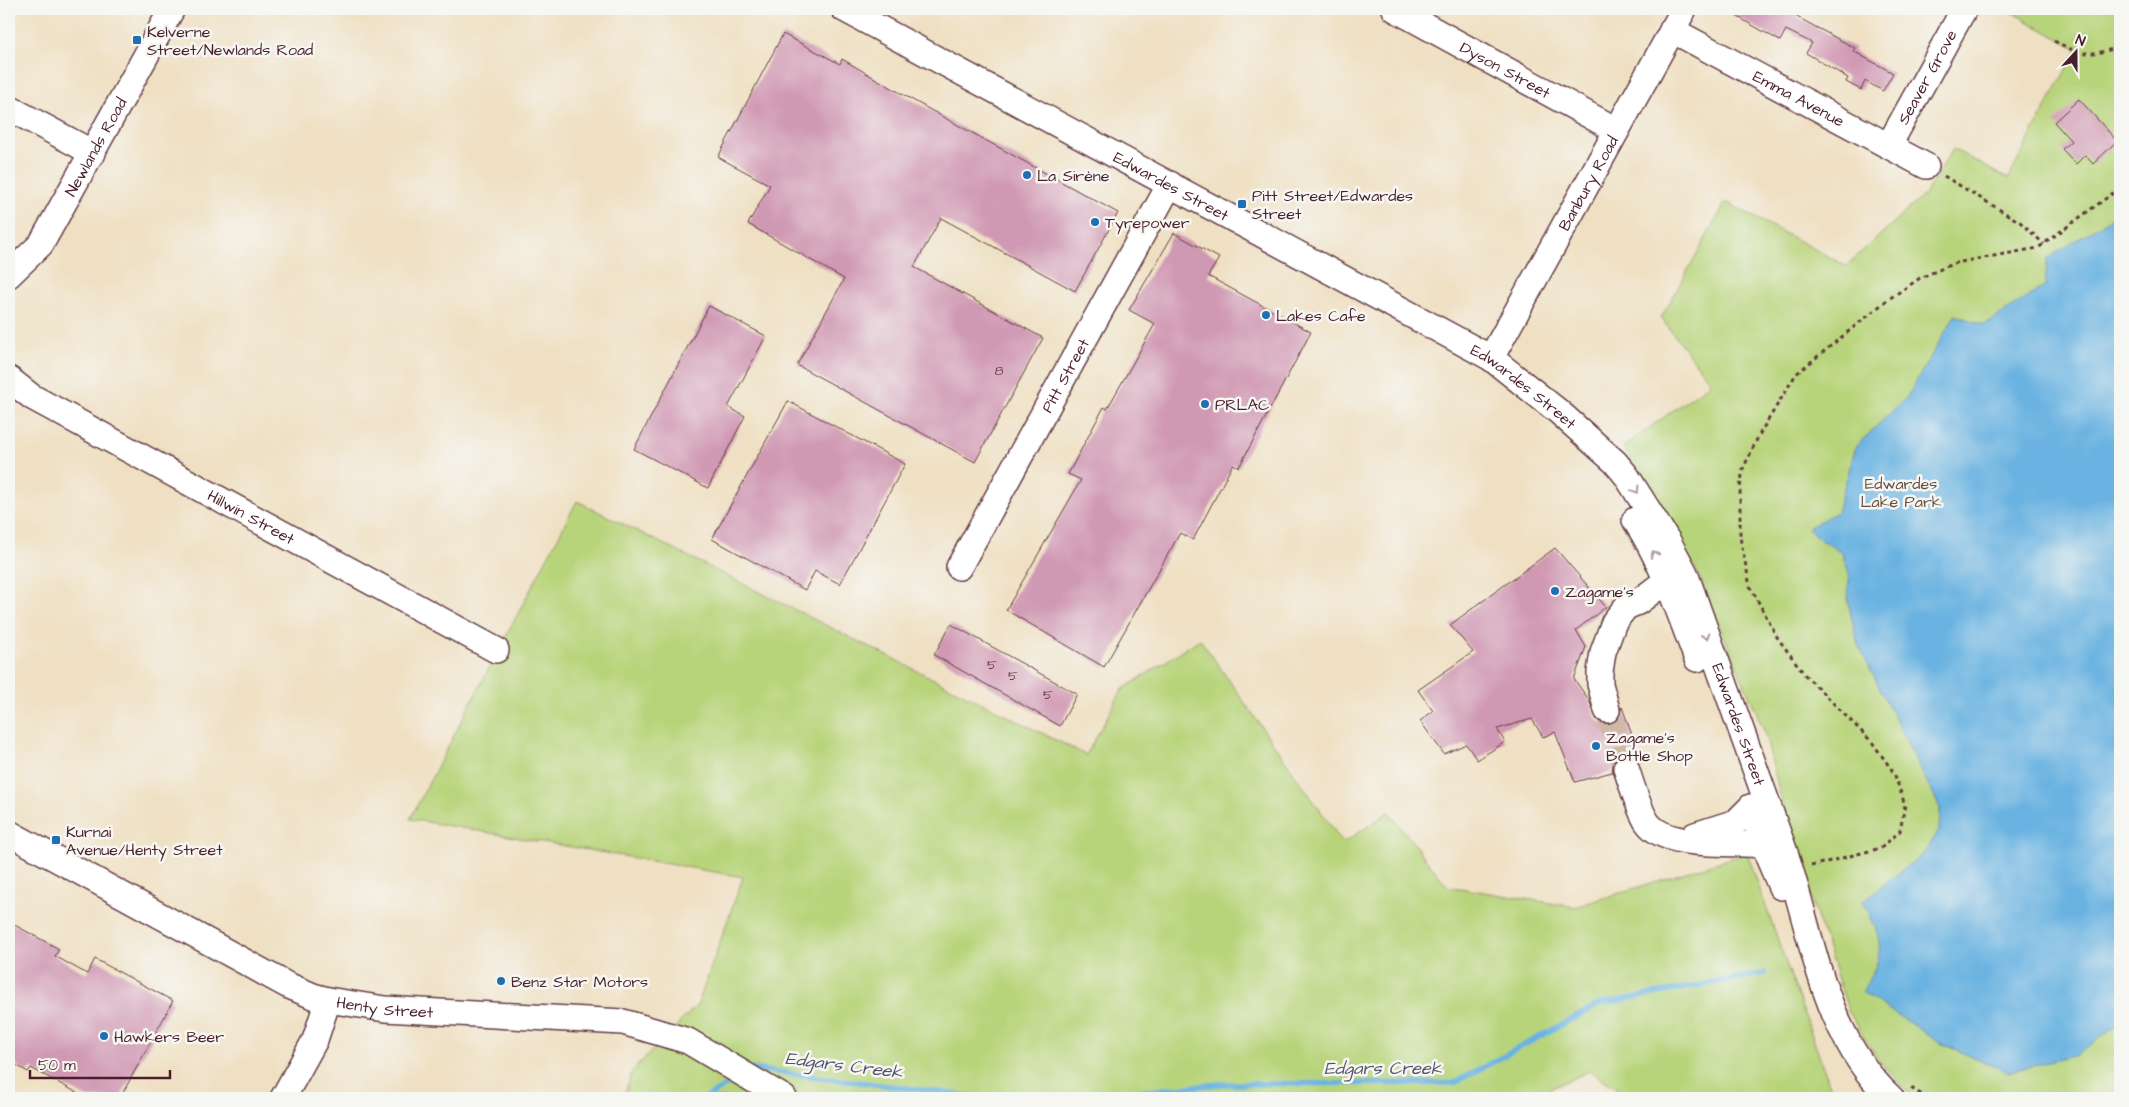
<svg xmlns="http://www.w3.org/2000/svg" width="2129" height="1107" viewBox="0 0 2129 1107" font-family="'Architects Daughter',sans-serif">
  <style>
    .green { fill: #b8d47a; stroke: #817a52 }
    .water { fill: #69b2e1; stroke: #5a6886 }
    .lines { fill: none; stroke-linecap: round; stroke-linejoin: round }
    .stream { stroke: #69b2e1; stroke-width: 5.5 }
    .building { fill: #d099b3 }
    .minor-tunnel { stroke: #ceb9a5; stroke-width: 25; stroke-dasharray: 25 12; stroke-linecap: butt }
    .minor-casing { stroke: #633c42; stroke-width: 28 }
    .path { stroke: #633c42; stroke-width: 3; stroke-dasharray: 4 4; stroke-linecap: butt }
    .minor { stroke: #fff; stroke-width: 25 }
    .oneway { stroke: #ae9aa0 }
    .poi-dot { fill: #1f6fb2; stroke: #f6f6f2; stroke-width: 2 }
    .labels { text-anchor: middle; stroke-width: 5; stroke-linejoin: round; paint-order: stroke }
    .number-label { font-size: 14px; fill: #6c3e4d }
    .poi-label { font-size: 16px; fill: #4a1f2b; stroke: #f6f6f2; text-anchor: start }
    .street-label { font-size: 16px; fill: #4a1f2b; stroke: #f6f6f2 }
    .park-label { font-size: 16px; fill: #664c3f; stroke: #f6f6f2 }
    .water-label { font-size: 18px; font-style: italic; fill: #55526b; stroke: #f6f6f2 }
  </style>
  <rect width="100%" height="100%" fill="#f6f6f2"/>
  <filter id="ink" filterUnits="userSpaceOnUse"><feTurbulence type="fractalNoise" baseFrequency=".02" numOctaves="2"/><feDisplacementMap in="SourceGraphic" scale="10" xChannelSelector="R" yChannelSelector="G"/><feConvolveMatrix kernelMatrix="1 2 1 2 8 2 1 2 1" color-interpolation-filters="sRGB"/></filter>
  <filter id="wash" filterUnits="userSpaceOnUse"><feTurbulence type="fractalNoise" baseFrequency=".0096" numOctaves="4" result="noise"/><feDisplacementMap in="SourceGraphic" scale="20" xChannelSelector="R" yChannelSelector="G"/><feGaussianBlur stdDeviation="1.12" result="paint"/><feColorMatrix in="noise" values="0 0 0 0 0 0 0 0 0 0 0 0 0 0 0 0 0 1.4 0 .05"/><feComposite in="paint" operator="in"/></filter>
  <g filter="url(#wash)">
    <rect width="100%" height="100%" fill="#efe0c3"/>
    <g class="green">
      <polygon points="2006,9 2120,9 2120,1098 1913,1098 1876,1057 1849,1012 1792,842 1764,730 1696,570 1623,447 1711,383 1661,318 1726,202 1846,266 1925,194 1953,149 2008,179 2077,49"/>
      <polygon points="577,501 1086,755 1122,690 1200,639 1343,843 1389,812 1447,886 1575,907 1747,853 1831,1089 1811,1098 1632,1098 1590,1071 1528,1098 838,1098 828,1093 825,1098 623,1098 633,1070 698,1004 743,877 410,819"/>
    </g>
    <path class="water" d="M2120,212V1023L2077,1055L2008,1072L1940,1043L1862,992C1887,951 1883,943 1863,901L1925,852L1939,831L1940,808L1858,645L1848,602L1849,573L1841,551L1820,540L1808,528L1837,512L1856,446L1907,397L1955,315L1984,325L2045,286L2047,259Z"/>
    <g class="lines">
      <g class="stream">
        <polyline points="753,1069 986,1098"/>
        <polyline points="706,1098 738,1078"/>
        <polyline points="1068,1098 1219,1084 1454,1083 1600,1004 1765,973"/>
      </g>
    </g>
    <g id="blocks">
      <g class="building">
        <polygon points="1724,9 1782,9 1855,48 1853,51 1893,73 1883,91 1865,81 1861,90 1846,82 1848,78 1806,53 1812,43 1786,30 1780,41"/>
        <polygon points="783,34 840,64 842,59 916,102 1118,213 1075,291 941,218 914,267 1043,338 975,462 797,365 844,279 748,224 770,185 718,157"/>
        <polygon points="2079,99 2117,141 2093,164 2085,155 2076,164 2062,149 2071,141 2054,122"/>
        <polygon points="1174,233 1219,258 1208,276 1311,332 1239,467 1233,464 1193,540 1180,533 1104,667 1006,610 1081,480 1068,474 1104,407 1107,409 1155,324 1129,310"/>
        <polygon points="709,306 766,336 728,407 745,416 708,488 634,449"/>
        <polygon points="788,401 905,464 840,584 815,571 805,590 712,539"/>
        <polygon points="1555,548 1606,607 1576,630 1586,647 1574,679 1589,700 1597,720 1604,724 1611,724 1617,720 1622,707 1642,763 1629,754 1622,754 1615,759 1612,772 1575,782 1555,732 1543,737 1532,719 1497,729 1505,742 1477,760 1466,744 1444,754 1420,721 1433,711 1418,690 1473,652 1450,625"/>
        <polygon points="951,624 1077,694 1060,726 934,655"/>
        <polygon points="9,922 59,949 55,956 87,974 95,959 173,1001 120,1098 87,1098 31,1068 28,1072 9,1061"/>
      </g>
    </g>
  </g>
  <g filter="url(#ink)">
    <use href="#blocks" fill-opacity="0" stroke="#633c42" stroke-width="1"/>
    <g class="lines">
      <polyline class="minor-tunnel" points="1607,710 1626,768"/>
      <g class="minor-casing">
        <g id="minor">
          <path id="s1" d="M844,9L1491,358L1559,412L1615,462L1626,475L1669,543L1685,573C1718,665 1751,756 1783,847C1813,932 1821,1033 1891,1098"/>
          <path id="s2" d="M1395,9L1616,130"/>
          <path id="s3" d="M1672,30L1926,166"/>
          <polyline points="9,108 93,153"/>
          <path id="s4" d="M1889,145L1964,9"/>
          <path id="s5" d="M9,275L41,244L172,9"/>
          <path id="s6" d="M1491,358L1684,9"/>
          <path id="s7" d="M9,379L32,397L496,650"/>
          <path d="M1635,520C1663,563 1679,612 1697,659"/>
          <path id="s8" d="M959,567L1170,184"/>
          <polyline points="1607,710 1600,684 1600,672 1603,652 1614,622 1626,607 1638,602 1666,581 1683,581"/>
          <path d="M1626,768C1631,783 1639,810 1647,822C1666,850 1733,841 1763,845L1768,831"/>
          <polyline points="1751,807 1763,845 1781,887"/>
          <path id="s9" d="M9,833L287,985L313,996L328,1000L385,1009L623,1022L688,1041L784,1098"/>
          <polyline points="1695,835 1736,822 1751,807 1765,807"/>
          <polyline points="283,1098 315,1040 328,1000"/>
        </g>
      </g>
      <g class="path">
        <path d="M2054,41C2083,56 2089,56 2120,47"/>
        <polyline points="1944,176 2020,222 2044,244"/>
        <polyline points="1811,866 1881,848 1900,831 1905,805 1894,773 1872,742 1805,675 1777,637 1750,586 1740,537 1740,488 1743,469 1759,435 1796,374 1886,301 1920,278 1955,263 2038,248 2120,188"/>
        <polyline points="1911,1088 1927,1098"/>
        <polyline points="2111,1098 2120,1091"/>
      </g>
      <use href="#minor" class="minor"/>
    </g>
    <defs><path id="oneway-chevron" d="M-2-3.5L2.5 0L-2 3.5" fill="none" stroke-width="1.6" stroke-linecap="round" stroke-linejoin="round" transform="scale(1.25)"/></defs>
    <g class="oneway">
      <use href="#oneway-chevron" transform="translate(1636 490) rotate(58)"/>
      <use href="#oneway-chevron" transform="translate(1654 554) rotate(-114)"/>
      <use href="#oneway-chevron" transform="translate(1706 636) rotate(70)"/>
    </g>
  </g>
  <g class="poi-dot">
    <rect x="132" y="35" width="10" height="10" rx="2.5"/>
    <circle cx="1027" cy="175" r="5"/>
    <rect x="1237" y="199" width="10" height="10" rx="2.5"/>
    <circle cx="1095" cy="222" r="5"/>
    <circle cx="1266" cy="315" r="5"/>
    <circle cx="1205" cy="404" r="5"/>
    <circle cx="1555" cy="591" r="5"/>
    <circle cx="1596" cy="746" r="5"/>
    <rect x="51" y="835" width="10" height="10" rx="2.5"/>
    <circle cx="501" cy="981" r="5"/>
    <circle cx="104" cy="1036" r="5"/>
  </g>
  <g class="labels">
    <g class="number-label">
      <text x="999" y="375">8</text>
      <text x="992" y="669">5</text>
      <text x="1013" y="680">5</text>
      <text x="1048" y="699">5</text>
    </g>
    <g class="poi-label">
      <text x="147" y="37">Kelverne<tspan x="147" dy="18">Street/Newlands Road</tspan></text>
      <text x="1037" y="181">La Sirène</text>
      <text x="1252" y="201">Pitt Street/Edwardes<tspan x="1252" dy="18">Street</tspan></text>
      <text x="1105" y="228">Tyrepower</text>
      <text x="1276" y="321">Lakes Cafe</text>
      <text x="1215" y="410">PRLAC</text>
      <text x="1565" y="597">Zagame's</text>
      <text x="1606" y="743">Zagame's<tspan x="1606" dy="18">Bottle Shop</tspan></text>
      <text x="66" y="837">Kurnai<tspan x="66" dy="18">Avenue/Henty Street</tspan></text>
      <text x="511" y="987">Benz Star Motors</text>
      <text x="114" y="1042">Hawkers Beer</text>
    </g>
    <g class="street-label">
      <text dy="6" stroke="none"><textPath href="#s2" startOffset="126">Dyson Street</textPath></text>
      <text dy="6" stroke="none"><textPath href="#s4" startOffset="78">Seaver Grove</textPath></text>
      <text dy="6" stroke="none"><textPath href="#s3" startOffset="144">Emma Avenue</textPath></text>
      <text dy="6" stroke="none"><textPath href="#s5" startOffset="156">Newlands Road</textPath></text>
      <text dy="6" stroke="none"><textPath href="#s6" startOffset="200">Banbury Road</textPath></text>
      <text dy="6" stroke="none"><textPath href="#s1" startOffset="372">Edwardes Street</textPath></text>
      <text dy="6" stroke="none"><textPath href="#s8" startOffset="219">Pitt Street</textPath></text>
      <text dy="6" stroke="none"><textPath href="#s1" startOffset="778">Edwardes Street</textPath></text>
      <text dy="6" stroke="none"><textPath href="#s7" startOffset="279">Hillwin Street</textPath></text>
      <text dy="6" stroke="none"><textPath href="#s1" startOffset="1189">Edwardes Street</textPath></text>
      <text dy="6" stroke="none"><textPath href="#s9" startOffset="418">Henty Street</textPath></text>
    </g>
    <g class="park-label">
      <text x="1901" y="489">Edwardes<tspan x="1901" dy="18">Lake Park</tspan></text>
    </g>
    <g class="water-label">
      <text transform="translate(844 1065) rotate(7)" y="6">Edgars Creek</text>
      <text x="1383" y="1074">Edgars Creek</text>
    </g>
  </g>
  <rect width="2129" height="1107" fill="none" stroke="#f6f6f2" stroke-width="30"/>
  <g transform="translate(2076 52) rotate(21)" stroke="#f6f6f2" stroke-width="4" paint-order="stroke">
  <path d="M0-4L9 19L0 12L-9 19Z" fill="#4a1f2b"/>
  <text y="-8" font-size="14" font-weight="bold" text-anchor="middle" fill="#4a1f2b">N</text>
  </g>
  <path d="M30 1070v8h140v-8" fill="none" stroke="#4a1f2b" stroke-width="2.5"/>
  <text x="38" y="1070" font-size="15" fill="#4a1f2b" stroke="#f6f6f2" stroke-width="4" paint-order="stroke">50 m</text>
</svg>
